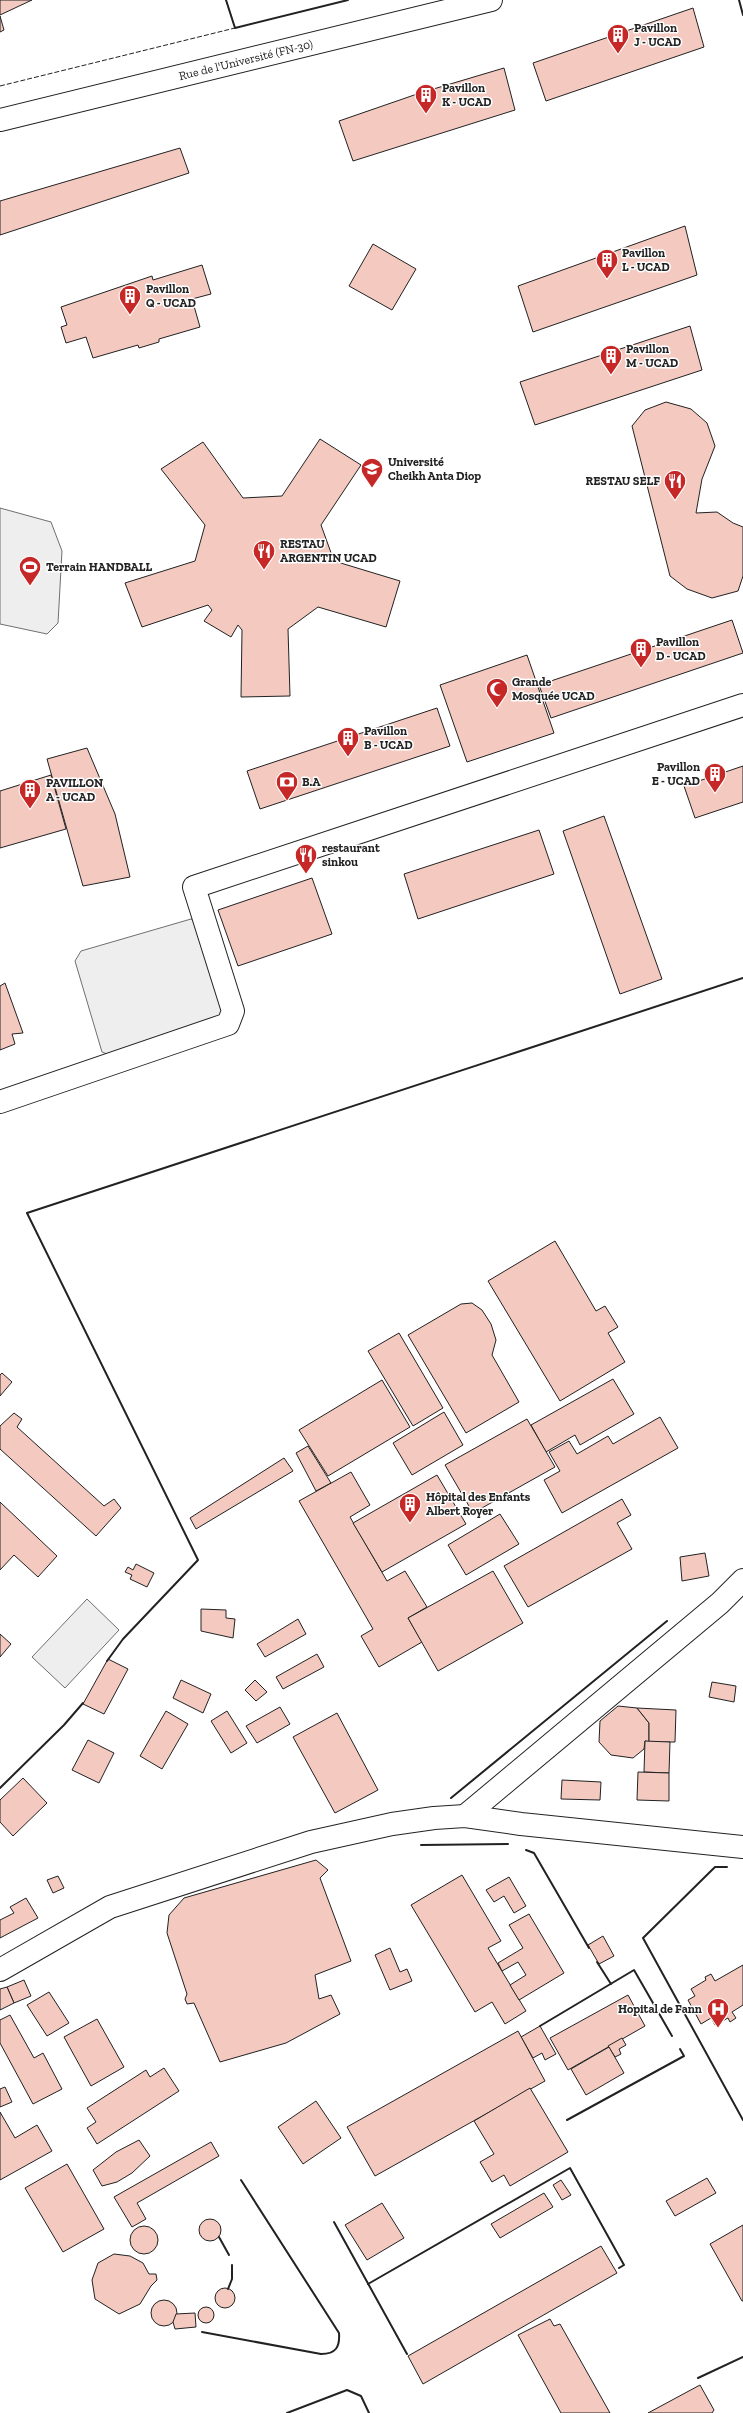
<svg xmlns="http://www.w3.org/2000/svg" width="743" height="2413" viewBox="0 0 743 2413" font-family="'Zilla Slab',serif">
  <style>
    .green { fill: #eee; stroke: #6f6f6f }
    .building { fill: #f3c9c0; stroke: #222 }
    .lines { fill: none; stroke-linecap: round; stroke-linejoin: round }
    .minor-casing { stroke: #222; stroke-width: 24 }
    .minor { stroke: #fff; stroke-width: 22 }
    .fence { stroke: #222; stroke-width: 1; stroke-dasharray: 5 2; stroke-linecap: butt }
    .wall { stroke: #222; stroke-width: 2 }
    .labels { text-anchor: middle; stroke-width: 3; stroke-linejoin: round; paint-order: stroke }
    .poi-label { font-size: 12px; font-weight: bold; fill: #222; stroke: #fff; text-anchor: start }
    .street-label { font-size: 12px; fill: #222; stroke: #fff }
  </style>
  <rect width="100%" height="100%" fill="#fff"/>
  <g class="green">
    <polygon points="0,508 51,522 62,551 58,623 47,634 0,624"/>
    <polygon points="191,919 197,923 226,1010 221,1020 112,1056 102,1052 75,961 81,951"/>
    <polygon points="87,1599 119,1630 65,1688 32,1657"/>
  </g>
  <g class="building">
    <polygon points="0,0 32,0 0,15"/>
    <polygon points="693,8 704,47 546,101 533,63"/>
    <polygon points="0,16 4,30 0,32"/>
    <polygon points="504,68 515,110 353,161 339,121 420,93"/>
    <polygon points="180,148 189,173 0,235 0,201"/>
    <polygon points="685,226 697,275 533,332 518,286"/>
    <polygon points="373,244 416,269 392,310 349,286"/>
    <polygon points="202,265 211,294 192,299 200,327 159,339 159,342 139,348 138,345 93,358 86,337 66,343 61,327 67,325 61,307 152,276 153,280"/>
    <polygon points="690,326 702,370 535,425 520,382"/>
    <polygon points="666,402 691,409 707,423 715,446 702,479 696,513 717,512 733,523 743,527 743,576 738,591 712,598 687,589 670,576 632,426 645,410"/>
    <polygon points="320,439 361,465 321,525 334,561 400,581 386,627 318,607 288,629 290,696 241,697 242,630 238,625 231,637 204,621 212,610 208,605 142,627 125,583 195,561 205,525 161,469 203,442 243,498 282,496"/>
    <polygon points="732,620 743,653 551,718 539,685"/>
    <polygon points="527,655 554,733 467,762 440,685"/>
    <polygon points="437,708 450,746 260,809 247,771"/>
    <polygon points="87,748 115,814 130,877 83,886 47,759"/>
    <polygon points="743,766 743,802 695,818 684,786"/>
    <polygon points="51,775 66,829 0,848 0,791"/>
    <polygon points="604,816 662,979 620,994 563,831"/>
    <polygon points="539,830 554,874 418,919 404,874"/>
    <polygon points="312,878 332,934 238,966 218,910"/>
    <polygon points="5,983 23,1033 12,1034 15,1044 0,1050 0,986"/>
    <polygon points="555,1241 596,1311 605,1306 618,1327 608,1333 625,1362 560,1401 488,1281"/>
    <polygon points="472,1303 482,1310 491,1324 496,1340 492,1355 519,1402 466,1433 408,1335 461,1304"/>
    <polygon points="399,1333 443,1408 413,1426 368,1351"/>
    <polygon points="2,1373 12,1382 0,1396 0,1375"/>
    <polygon points="613,1379 634,1414 580,1445 575,1435 546,1452 531,1425"/>
    <polygon points="382,1380 410,1427 328,1476 299,1430"/>
    <polygon points="444,1412 463,1445 412,1475 393,1443"/>
    <polygon points="14,1413 22,1419 17,1427 104,1506 114,1499 121,1508 96,1536 0,1449 0,1426"/>
    <polygon points="660,1417 678,1448 562,1513 544,1480 560,1471 549,1452 569,1441 577,1454 608,1436 613,1444"/>
    <polygon points="527,1419 555,1467 473,1513 445,1465"/>
    <polygon points="308,1446 331,1483 316,1491 296,1453"/>
    <polygon points="284,1458 293,1471 196,1529 190,1518"/>
    <polygon points="351,1472 370,1505 350,1517 387,1581 405,1571 427,1607 408,1618 422,1642 379,1667 361,1636 373,1629 299,1501"/>
    <polygon points="437,1475 466,1524 382,1572 353,1523"/>
    <polygon points="622,1499 631,1515 617,1523 632,1549 528,1607 504,1566"/>
    <polygon points="0,1502 57,1556 38,1577 14,1555 0,1570"/>
    <polygon points="500,1514 519,1544 466,1575 448,1545"/>
    <polygon points="705,1553 709,1576 682,1581 680,1557"/>
    <polygon points="136,1564 154,1573 147,1587 130,1579 132,1575 125,1572 128,1567 133,1570"/>
    <polygon points="493,1571 523,1623 438,1671 408,1618"/>
    <polygon points="201,1609 226,1610 226,1618 235,1619 233,1638 201,1631"/>
    <polygon points="298,1619 306,1634 265,1657 257,1644"/>
    <polygon points="0,1634 11,1644 0,1657"/>
    <polygon points="317,1654 324,1667 283,1689 276,1677"/>
    <polygon points="108,1659 128,1669 104,1714 83,1704"/>
    <polygon points="181,1680 211,1694 203,1713 173,1698"/>
    <polygon points="255,1680 267,1692 256,1701 245,1690"/>
    <polygon points="712,1682 736,1686 734,1702 709,1697"/>
    <polygon points="618,1706 637,1708 649,1723 649,1742 645,1741 644,1749 633,1758 611,1755 599,1742 600,1721"/>
    <polygon points="280,1707 290,1724 257,1743 246,1726"/>
    <polygon points="637,1708 676,1710 675,1742 649,1742 649,1723"/>
    <polygon points="166,1711 188,1724 162,1769 140,1756"/>
    <polygon points="227,1711 247,1743 231,1753 211,1721"/>
    <polygon points="337,1713 378,1790 335,1813 293,1737"/>
    <polygon points="88,1740 114,1753 99,1783 72,1770"/>
    <polygon points="645,1741 670,1742 669,1773 644,1772"/>
    <polygon points="638,1772 669,1773 669,1801 637,1800"/>
    <polygon points="23,1778 47,1803 13,1836 0,1822 0,1800"/>
    <polygon points="562,1780 601,1782 600,1800 561,1799"/>
    <polygon points="316,1860 328,1870 320,1878 351,1961 315,1975 319,1999 331,1995 340,2014 286,2043 220,2062 194,2003 187,2004 185,1999 187,1994 167,1933 169,1915 184,1898"/>
    <polygon points="462,1875 501,1941 488,1948 526,2011 505,2024 492,2002 475,2012 411,1905"/>
    <polygon points="58,1876 64,1888 53,1893 47,1880"/>
    <polygon points="509,1877 526,1906 514,1913 504,1896 494,1902 486,1890"/>
    <polygon points="26,1898 38,1918 0,1938 0,1920 14,1913 10,1907"/>
    <polygon points="529,1914 564,1973 519,2000 510,1985 526,1975 518,1962 502,1971 498,1963 523,1948 509,1925"/>
    <polygon points="603,1936 614,1956 599,1964 588,1945"/>
    <polygon points="390,1948 400,1972 407,1969 412,1981 390,1990 375,1955"/>
    <polygon points="743,1965 743,2005 732,2012 736,2018 730,2022 728,2018 715,2025 711,2018 701,2024 688,2000 695,1996 691,1989 706,1980 705,1977 711,1974 715,1981"/>
    <polygon points="24,1980 31,1996 14,2003 7,1987"/>
    <polygon points="7,1987 14,2003 0,2010 0,1989"/>
    <polygon points="49,1992 69,2023 47,2036 27,2005"/>
    <polygon points="628,1995 645,2026 568,2070 550,2038"/>
    <polygon points="10,2015 34,2058 43,2053 62,2089 33,2104 0,2043 0,2020"/>
    <polygon points="97,2019 124,2067 91,2086 64,2037"/>
    <polygon points="540,2026 556,2054 545,2060 542,2053 533,2058 521,2037"/>
    <polygon points="518,2031 545,2081 375,2176 347,2127"/>
    <polygon points="622,2038 626,2045 619,2049 621,2054 615,2057 608,2046"/>
    <polygon points="609,2047 624,2073 586,2095 571,2069"/>
    <polygon points="164,2068 179,2091 97,2144 87,2128 96,2122 87,2108 146,2070 150,2077"/>
    <polygon points="5,2087 12,2102 0,2107 0,2089"/>
    <polygon points="530,2088 568,2152 510,2186 504,2175 492,2182 480,2162 494,2154 474,2121"/>
    <polygon points="316,2101 341,2138 303,2164 278,2127"/>
    <polygon points="0,2112 15,2138 37,2125 52,2151 0,2180"/>
    <polygon points="139,2140 150,2156 132,2173 117,2182 102,2186 93,2170 116,2152"/>
    <polygon points="211,2142 219,2156 137,2203 146,2219 132,2227 114,2197"/>
    <polygon points="67,2164 104,2229 63,2252 25,2188"/>
    <polygon points="707,2178 716,2193 675,2216 666,2201"/>
    <polygon points="561,2180 571,2195 562,2200 553,2185"/>
    <polygon points="544,2193 553,2207 500,2238 491,2224"/>
    <polygon points="382,2203 404,2238 367,2260 345,2225"/>
    <circle cx="210" cy="2230" r="11"/>
    <polygon points="743,2225 743,2301 742,2301 710,2244"/>
    <circle cx="144" cy="2240" r="14"/>
    <polygon points="601,2246 617,2273 423,2384 408,2356"/>
    <polygon points="114,2254 130,2256 143,2263 149,2274 156,2274 157,2280 151,2286 140,2304 119,2314 95,2299 92,2280 98,2263"/>
    <circle cx="225" cy="2298" r="10"/>
    <circle cx="164" cy="2313" r="13"/>
    <circle cx="206" cy="2315" r="8"/>
    <polygon points="195,2313 196,2327 175,2329 173,2322 176,2314"/>
    <polygon points="550,2319 554,2326 560,2324 610,2413 561,2413 518,2335"/>
    <polygon points="700,2385 714,2410 712,2413 648,2413"/>
  </g>
  <g class="lines">
    <g class="minor-casing">
      <g id="minor">
        <path id="s1" d="M0,120L491,0"/>
        <polyline points="0,1102 228,1024 233,1011 194,887 743,705"/>
        <polyline points="465,1816 720,1603 743,1580"/>
        <polyline points="0,1970 110,1907 311,1842 392,1824 434,1818 465,1816 521,1824 743,1847"/>
      </g>
    </g>
    <use href="#minor" class="minor"/>
    <polyline class="fence" points="0,86 235,28 226,0"/>
    <g class="wall">
      <polyline points="226,0 235,28 348,0"/>
      <polyline points="739,0 743,15"/>
      <polyline points="107,1661 123,1639 198,1560 27,1213 743,978"/>
      <polyline points="0,1788 64,1725 83,1703"/>
      <polyline points="451,1798 667,1621"/>
      <polyline points="421,1845 508,1844"/>
      <polyline points="526,1850 534,1853 589,1948"/>
      <polyline points="727,1867 715,1867 643,1938 743,2120"/>
      <polyline points="597,1962 611,1984"/>
      <polyline points="540,2026 634,1970 672,2036"/>
      <polyline points="567,2120 684,2056 680,2049"/>
      <polyline points="334,2222 407,2354"/>
      <polyline points="219,2237 229,2255"/>
      <polyline points="368,2284 570,2168 624,2265 619,2268"/>
      <polyline points="228,2289 232,2279 232,2265"/>
      <path d="M202,2332L321,2354C336,2354 340,2347 339,2333L241,2180"/>
      <polyline points="698,2378 743,2357"/>
      <polyline points="287,2413 347,2390 361,2396 369,2413"/>
    </g>
  </g>
  <defs>
    <g id="building-pin" transform="scale(1.15)"><path d="M0 17L-7.5 6A9.5 9.5 0 1 1 7.5 6Z" fill="#c62828" stroke="#fff"/><path d="M-4-6H4V6H1V3H-1V6H-4ZM-2.5-4.3h1.7v1.8h-1.7ZM.8-4.3h1.7v1.8H.8ZM-2.5-1h1.7V.8h-1.7ZM.8-1h1.7V.8H.8Z" fill="#fff"/></g>
    <g id="university-pin" transform="scale(1.15)"><path d="M0 17L-7.5 6A9.5 9.5 0 1 1 7.5 6Z" fill="#c62828" stroke="#fff"/><path d="M0-5L7-2L0 1L-7-2ZM-4 1L0 2.5L4 1V4Q0 6-4 4Z" fill="#fff"/></g>
    <g id="restaurant-pin" transform="scale(1.15)"><path d="M0 17L-7.5 6A9.5 9.5 0 1 1 7.5 6Z" fill="#c62828" stroke="#fff"/><path d="M-5-6h1v4h1v-4h1v4h1v-4h1v5L-1.5 .5V6h-2V.5L-5-1ZM5-6V6H3V1.5H1.5Q1.5-4 5-6Z" fill="#fff"/></g>
    <g id="stadium-pin" transform="scale(1.15)"><path d="M0 17L-7.5 6A9.5 9.5 0 1 1 7.5 6Z" fill="#c62828" stroke="#fff"/><path d="M0-5a6.5 5 0 1 0 0 10a6.5 5 0 1 0 0-10ZM-3.5-1.8h7v3.6h-7Z" fill="#fff"/></g>
    <g id="mosque-pin" transform="scale(1.15)"><path d="M0 17L-7.5 6A9.5 9.5 0 1 1 7.5 6Z" fill="#c62828" stroke="#fff"/><path d="M3.5-4.9A6 6 0 1 0 3.5 4.9A5 5 0 1 1 3.5-4.9Z" fill="#fff"/></g>
    <g id="bank-pin" transform="scale(1.15)"><path d="M0 17L-7.5 6A9.5 9.5 0 1 1 7.5 6Z" fill="#c62828" stroke="#fff"/><path d="M-6-4H6V4H-6ZM0-2.3a2.3 2.3 0 1 0 0 4.6a2.3 2.3 0 1 0 0-4.6Z" fill="#fff"/></g>
    <g id="hospital-pin" transform="scale(1.15)"><path d="M0 17L-7.5 6A9.5 9.5 0 1 1 7.5 6Z" fill="#c62828" stroke="#fff"/><path d="M-5-5h3v3.5h4V-5h3V5h-3V1.5h-4V5h-3Z" fill="#fff"/></g>
  </defs>
  <g fill-rule="evenodd">
    <use href="#building-pin" x="618" y="35"/>
    <use href="#building-pin" x="426" y="95"/>
    <use href="#building-pin" x="607" y="260"/>
    <use href="#building-pin" x="130" y="296"/>
    <use href="#building-pin" x="611" y="356"/>
    <use href="#university-pin" x="372" y="469"/>
    <use href="#restaurant-pin" x="675" y="481"/>
    <use href="#restaurant-pin" x="264" y="551"/>
    <use href="#stadium-pin" x="30" y="567"/>
    <use href="#building-pin" x="641" y="649"/>
    <use href="#mosque-pin" x="497" y="689"/>
    <use href="#building-pin" x="348" y="738"/>
    <use href="#building-pin" x="715" y="774"/>
    <use href="#bank-pin" x="287" y="782"/>
    <use href="#building-pin" x="30" y="790"/>
    <use href="#restaurant-pin" x="306" y="855"/>
    <use href="#building-pin" x="410" y="1504"/>
    <use href="#hospital-pin" x="718" y="2009"/>
  </g>
  <g class="labels">
    <g class="poi-label">
      <text x="634" y="32">Pavillon<tspan x="634" dy="14">J - UCAD</tspan></text>
      <text x="442" y="92">Pavillon<tspan x="442" dy="14">K - UCAD</tspan></text>
      <text x="622" y="257">Pavillon<tspan x="622" dy="14">L - UCAD</tspan></text>
      <text x="146" y="293">Pavillon<tspan x="146" dy="14">Q - UCAD</tspan></text>
      <text x="626" y="353">Pavillon<tspan x="626" dy="14">M - UCAD</tspan></text>
      <text x="388" y="466">Université<tspan x="388" dy="14">Cheikh Anta Diop</tspan></text>
      <text x="660" y="485" text-anchor="end">RESTAU SELF</text>
      <text x="280" y="548">RESTAU<tspan x="280" dy="14">ARGENTIN UCAD</tspan></text>
      <text x="46" y="571">Terrain HANDBALL</text>
      <text x="656" y="646">Pavillon<tspan x="656" dy="14">D - UCAD</tspan></text>
      <text x="512" y="686">Grande<tspan x="512" dy="14">Mosquée UCAD</tspan></text>
      <text x="364" y="735">Pavillon<tspan x="364" dy="14">B - UCAD</tspan></text>
      <text x="700" y="771" text-anchor="end">Pavillon<tspan x="700" dy="14">E - UCAD</tspan></text>
      <text x="302" y="786">B.A</text>
      <text x="46" y="787">PAVILLON<tspan x="46" dy="14">A - UCAD</tspan></text>
      <text x="322" y="852">restaurant<tspan x="322" dy="14">sinkou</tspan></text>
      <text x="426" y="1501">Hôpital des Enfants<tspan x="426" dy="14">Albert Royer</tspan></text>
      <text x="702" y="2013" text-anchor="end">Hopital de Fann</text>
    </g>
    <g class="street-label">
      <text dy="4" stroke="none"><textPath href="#s1" startOffset="253">Rue de l'Université (FN-30)</textPath></text>
    </g>
  </g>
</svg>
